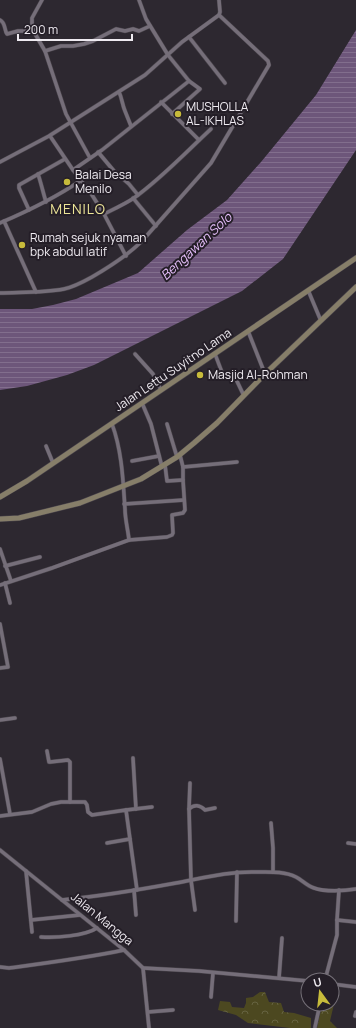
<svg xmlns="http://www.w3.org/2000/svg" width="356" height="1028" viewBox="0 0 356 1028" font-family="Manrope,sans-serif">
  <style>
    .forest { fill: url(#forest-crowns) }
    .water { fill: url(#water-rules) }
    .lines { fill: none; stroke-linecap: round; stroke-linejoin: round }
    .minor-casing { stroke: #4a454c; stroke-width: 4.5 }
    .secondary-casing { stroke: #4a454c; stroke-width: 6 }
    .minor { stroke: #756e79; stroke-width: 3.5 }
    .secondary { stroke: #867e69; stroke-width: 5 }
    .poi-dot { fill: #c7bb3b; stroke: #241e27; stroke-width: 1.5 }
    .labels { text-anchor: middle; stroke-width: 4; stroke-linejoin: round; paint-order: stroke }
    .poi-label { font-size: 12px; fill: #efebf1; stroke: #241e27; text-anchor: start }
    .street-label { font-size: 12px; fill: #efebf1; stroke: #241e27 }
    .water-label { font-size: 13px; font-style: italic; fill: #e5befa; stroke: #241e27 }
    .quarter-label { font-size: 14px; letter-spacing: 1px; fill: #ede697; stroke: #241e27 }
  </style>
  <defs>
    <pattern id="forest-crowns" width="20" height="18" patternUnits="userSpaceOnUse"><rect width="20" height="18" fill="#4c4820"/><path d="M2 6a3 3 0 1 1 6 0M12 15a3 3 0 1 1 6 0" fill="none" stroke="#666341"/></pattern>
    <pattern id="water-rules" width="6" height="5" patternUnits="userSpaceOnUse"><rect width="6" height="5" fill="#6d567a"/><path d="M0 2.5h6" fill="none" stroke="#826e8d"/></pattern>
  </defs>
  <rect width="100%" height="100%" fill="#2d2830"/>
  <g class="forest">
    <polygon points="260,992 265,992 269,1002 281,1003 284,1012 294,1013 311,1018 311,1028 290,1028 248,1023 236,1015 218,1010 220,1001 230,1002 232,1007 244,1008 246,1003 246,998 253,997"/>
    <polygon points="322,1004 334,1004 330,1021 337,1028 317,1028"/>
  </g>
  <polygon class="water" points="356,30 356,150 283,259 242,291 94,365 67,375 27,386 0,390 0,309 32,309 53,305 76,299 138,273 187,230 227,200 261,162 316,95"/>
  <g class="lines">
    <g class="minor-casing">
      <g id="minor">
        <polyline points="42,0 32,18 32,27 34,32 45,51 66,114 90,158"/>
        <path d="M0,20C6,23 4,30 7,34L18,31H33"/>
        <polyline points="189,37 225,83"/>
        <polyline points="45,51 61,46 73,46 84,44 93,41 116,29 125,31 133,29 139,31 150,26"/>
        <path d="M119,92C122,98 122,104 125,111C127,116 129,121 131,126"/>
        <polyline points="161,102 199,140"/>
        <polyline points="172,114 200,89 189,81"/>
        <path d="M50,136L73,170L92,195L104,214C114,209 125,204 134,198C162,178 186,152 211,129"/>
        <polyline points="98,152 114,171 129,184 138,195"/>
        <polyline points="0,162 49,136 145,75 182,42 219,15 220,12 219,0"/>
        <polyline points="73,170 102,150 189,81 168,55 146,19 139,0"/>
        <path d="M38,174C41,183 43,192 46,202"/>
        <polyline points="133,198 156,226"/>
        <polyline points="29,210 19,188 19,185 65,159"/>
        <polyline points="104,214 126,256"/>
        <polyline points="4,221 36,292"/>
        <path d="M0,223C28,211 55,198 80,181"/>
        <polyline points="308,290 321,321"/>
        <path d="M0,293C21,292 43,293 64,289C74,287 83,282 92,277C111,266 127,256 142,241L211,163L269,65L268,61L219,15"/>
        <polyline points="248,331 265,374"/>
        <polyline points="135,354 153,374 161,390"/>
        <polyline points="215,354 223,375 225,377 235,377 244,396"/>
        <polyline points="142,403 151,424 162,467"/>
        <path d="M112,424C122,451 123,480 125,509C125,519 128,530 129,540"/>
        <polyline points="167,424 177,457"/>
        <polyline points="46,446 53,463"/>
        <polyline points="132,461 159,456"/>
        <polyline points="165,465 167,481 183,480"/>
        <polyline points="183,467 237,462"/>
        <polyline points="124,504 184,500"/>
        <polyline points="0,549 11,581"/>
        <polyline points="5,566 40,557"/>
        <polyline points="5,583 10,603"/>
        <polyline points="0,585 52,568 129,540 167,537 172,535 173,533 172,515 183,513 185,510 183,480 183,467 180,455"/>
        <polyline points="0,624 8,667 0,668"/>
        <polyline points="0,720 15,718"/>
        <polyline points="47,751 49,762 50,762 68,760 70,762 70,802"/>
        <polyline points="133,758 136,809"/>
        <polyline points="0,759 10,814"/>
        <polyline points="189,809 190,783"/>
        <polyline points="126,810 152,807"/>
        <polyline points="0,816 32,812 51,804 61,802 85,802 87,805 88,812 92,815 126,810 137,890"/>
        <polyline points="271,823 273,848 273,872"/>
        <polyline points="107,843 130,839"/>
        <polyline points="348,843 356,844"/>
        <polyline points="0,850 124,950 143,968 149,1028"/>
        <polyline points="26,871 32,932"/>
        <polyline points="134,890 136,915"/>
        <path d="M62,900C101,896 138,890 176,883C203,878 229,871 257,872C270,872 284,871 296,877C302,880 307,886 314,888C325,892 344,891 356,889"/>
        <path d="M195,910L191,880L189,809C194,804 200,805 205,810L215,808"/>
        <polyline points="31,920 80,915"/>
        <polyline points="337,920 356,922"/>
        <polyline points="236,921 237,872"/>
        <path d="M41,937C55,938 85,936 97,928"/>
        <path d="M0,967L9,968C47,963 86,958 124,950"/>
        <polyline points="143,968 199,971 308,981"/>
        <polyline points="279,978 282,938"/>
        <polyline points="325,980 337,935 337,920 339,890"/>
        <polyline points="332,984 356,987"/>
        <polyline points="211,997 213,973"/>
        <polyline points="148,1012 173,1010"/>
        <polyline points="355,1016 356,1012"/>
        <polyline points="315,1027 320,1004"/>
      </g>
    </g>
    <g class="secondary-casing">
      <g id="secondary">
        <polyline points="0,497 27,481 356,258"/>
        <polyline points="0,519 19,518 80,503 141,479 177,457 194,443 217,423 265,374 356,287"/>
      </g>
    </g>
    <use href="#minor" class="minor"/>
    <use href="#secondary" class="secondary"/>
  </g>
  <g class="poi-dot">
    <circle cx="178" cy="114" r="4"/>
    <circle cx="67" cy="182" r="4"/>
    <circle cx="22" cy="245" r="4"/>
    <circle cx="200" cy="375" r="4"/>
  </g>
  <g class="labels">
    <g class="poi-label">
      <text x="186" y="111">MUSHOLLA<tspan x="186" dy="14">AL-IKHLAS</tspan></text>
      <text x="75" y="179">Balai Desa<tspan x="75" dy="14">Menilo</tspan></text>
      <text x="30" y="242">Rumah sejuk nyaman<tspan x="30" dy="14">bpk abdul latif</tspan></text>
      <text x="208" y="379">Masjid Al-Rohman</text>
    </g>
    <g class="street-label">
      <text transform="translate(173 370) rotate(-34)" y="4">Jalan Lettu Suyitno Lama</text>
      <text transform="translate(102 919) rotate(39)" y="4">Jalan Mangga</text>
    </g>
    <g class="water-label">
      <text transform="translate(196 246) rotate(-43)" y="5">Bengawan Solo</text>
    </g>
    <g class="quarter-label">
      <text x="78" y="214">MENILO</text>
    </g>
  </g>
  <g transform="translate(320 992) rotate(345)"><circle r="19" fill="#241e27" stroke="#757078"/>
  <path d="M0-3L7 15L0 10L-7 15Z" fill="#c7bb3b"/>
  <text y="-6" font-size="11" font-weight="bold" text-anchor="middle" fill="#efebf1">U</text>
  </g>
  <path d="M18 34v6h114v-6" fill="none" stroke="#efebf1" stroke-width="2"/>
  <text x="24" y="34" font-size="12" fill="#efebf1" stroke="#241e27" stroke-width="3" paint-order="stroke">200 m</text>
</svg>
